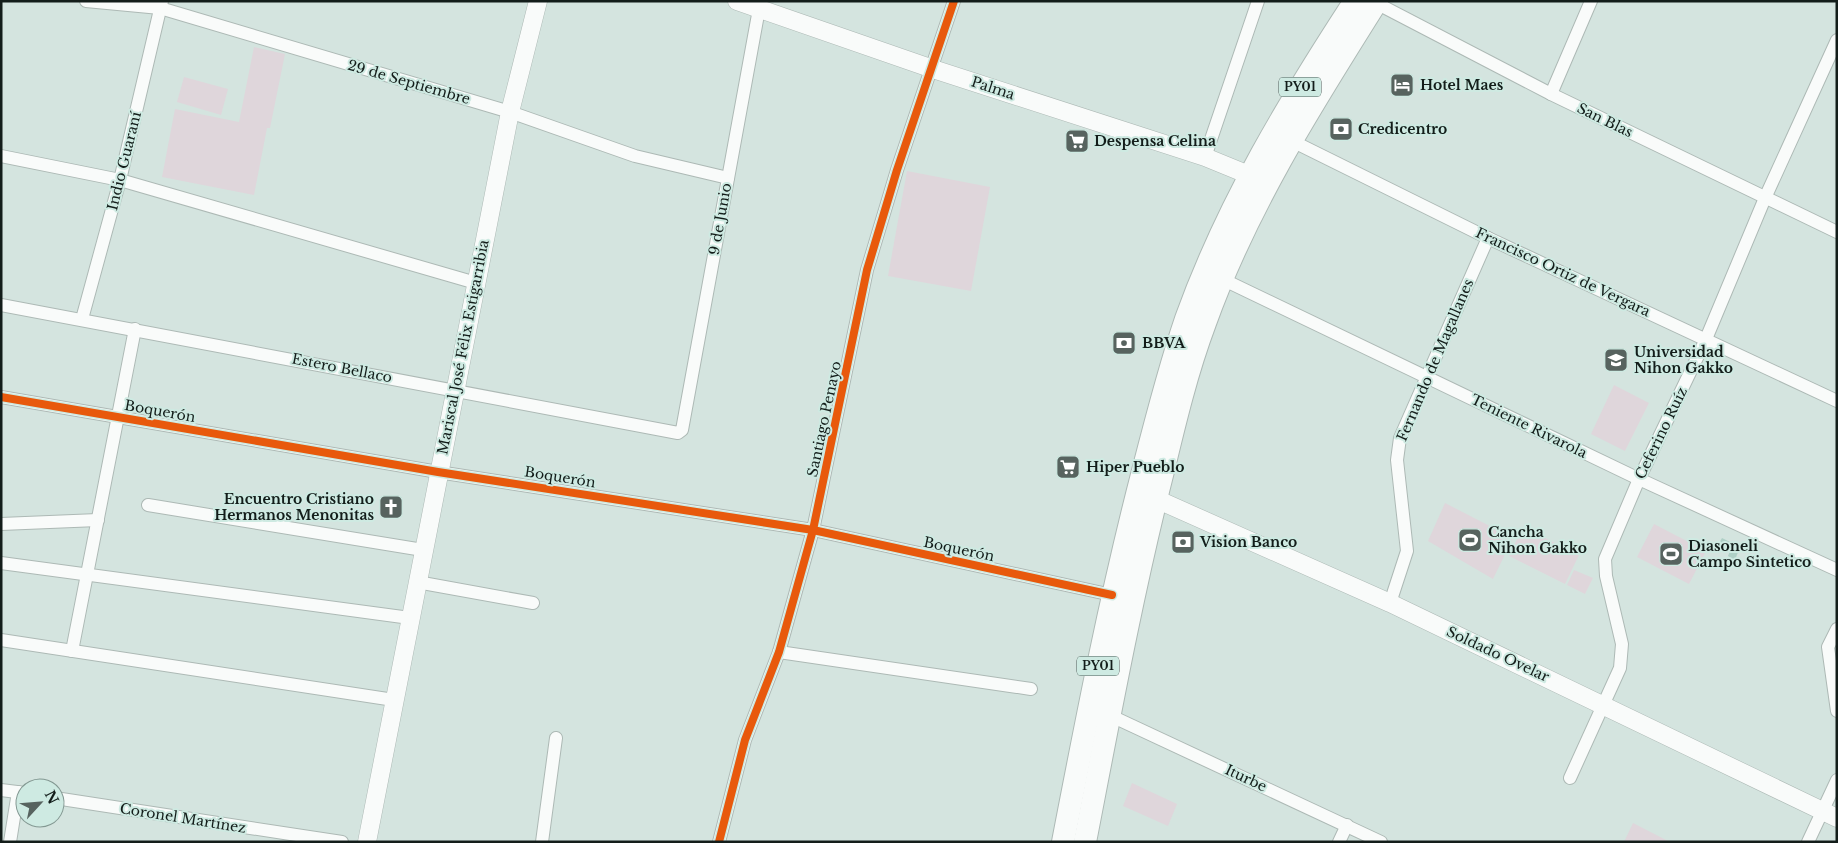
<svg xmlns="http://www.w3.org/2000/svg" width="1838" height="843" viewBox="0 0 1838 843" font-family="'Libre Baskerville',serif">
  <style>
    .green { fill: #dfd6db }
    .water { fill: #afd0c6 }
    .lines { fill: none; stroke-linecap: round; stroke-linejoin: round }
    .street-casing { stroke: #adb9b5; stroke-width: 14 }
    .secondary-casing { stroke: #adb9b5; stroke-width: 19 }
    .highway-casing { stroke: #adb9b5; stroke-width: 24 }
    .street { stroke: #f9fbfa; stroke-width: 12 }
    .secondary { stroke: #f9fbfa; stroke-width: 18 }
    .highway { stroke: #f9fbfa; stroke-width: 22 }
    .cycleway-casing { stroke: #ceeae2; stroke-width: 11 }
    .cycleway { stroke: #e8590c; stroke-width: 8 }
    .labels { text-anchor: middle; stroke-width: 4; stroke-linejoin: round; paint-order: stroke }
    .shield { fill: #ceeae2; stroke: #4b5a56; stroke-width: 1 }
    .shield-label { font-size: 12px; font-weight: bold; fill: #131d1a }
    .street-label { font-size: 14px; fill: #131d1a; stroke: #ceeae2 }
    .poi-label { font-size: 14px; font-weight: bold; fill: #131d1a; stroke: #ceeae2; text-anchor: start }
  </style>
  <rect width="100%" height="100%" fill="#d4e4df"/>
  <g class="green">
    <polygon points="254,47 285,54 270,128 267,128 254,195 162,177 175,109 239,122"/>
    <polygon points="184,77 228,89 221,115 177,102"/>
    <polygon points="907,171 990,187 971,291 888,276"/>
    <polygon points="1614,385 1649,403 1625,451 1591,434"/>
    <polygon points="1445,503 1513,538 1493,579 1428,541"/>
    <polygon points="1654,524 1706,551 1689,584 1637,557"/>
    <polygon points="1523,527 1579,555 1565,584 1509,556"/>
    <polygon points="1574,570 1593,578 1585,594 1567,585"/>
    <polygon points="1132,783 1177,804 1168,826 1123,806"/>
    <polygon points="1633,823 1670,842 1624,842"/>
  </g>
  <polygon class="water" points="1722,538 1740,547 1735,560 1728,556 1730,551 1718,545"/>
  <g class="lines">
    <g class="street-casing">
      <g id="street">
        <polyline points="86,1 160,8 510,112 635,156 728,178"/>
        <polyline points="1376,3 1551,94 1837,232"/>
        <polyline points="1551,94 1591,1"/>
        <polyline points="1290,140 1488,238 1837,401"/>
        <polyline points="1,156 120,180 476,283"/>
        <polyline points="1205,157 1258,1"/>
        <polyline points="1222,279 1639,479 1837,570"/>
        <polyline points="1,305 678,433 682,430 759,9"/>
        <polyline points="82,319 120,180 162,1"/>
        <polyline points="1,397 438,472 813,530 1112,595"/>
        <polyline points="148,505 423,550"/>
        <polyline points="1,524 98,520"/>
        <polyline points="1,563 410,618"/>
        <polyline points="417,582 533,603"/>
        <polyline points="1390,603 1407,551 1397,460 1400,438 1488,238"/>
        <polyline points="1837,629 1828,647 1837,711"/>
        <polyline points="1,640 394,700"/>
        <polyline points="72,651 135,329"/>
        <polyline points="779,652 1031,689"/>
        <polyline points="1109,715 1381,842"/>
        <polyline points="1570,778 1620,668 1622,644 1606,576 1605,559 1639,479 1706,339 1765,198 1837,40"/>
        <polyline points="1,790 25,793"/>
        <polyline points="55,798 342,842"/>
        <polyline points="10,842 18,792"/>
        <polyline points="542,842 556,738"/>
        <polyline points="719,842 745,740 779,652 813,530 867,270 897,170 954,1"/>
        <polyline points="1339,842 1347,825"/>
        <polyline points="1808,842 1837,780"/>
      </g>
    </g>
    <g class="secondary-casing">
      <g id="secondary">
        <polyline points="737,1 933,69 1205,157 1249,175"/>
        <polyline points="1156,499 1390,603 1837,818"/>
        <polyline points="367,842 510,112 538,1"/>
      </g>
    </g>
    <g class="highway-casing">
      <g id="highway">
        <path d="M1063,842C1087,718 1111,594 1143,471C1156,420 1169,369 1186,319C1227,205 1289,102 1355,1"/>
        <path d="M1085,842C1109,718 1132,593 1163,471C1175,421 1187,371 1205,323C1246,208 1312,104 1377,1"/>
      </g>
    </g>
    <use href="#street" class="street"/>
    <use href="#secondary" class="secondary"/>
    <use href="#highway" class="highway"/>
    <g class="cycleway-casing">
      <g id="cycleway">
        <polyline points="1,397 438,472 813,530 1112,595"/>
        <polyline points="719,842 745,740 779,652 813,530 867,270 897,170 954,1"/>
      </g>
    </g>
    <use href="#cycleway" class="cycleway"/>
  </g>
  <defs>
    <g id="hotel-square" transform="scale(1.25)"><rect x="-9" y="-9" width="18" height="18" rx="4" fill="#57635f" stroke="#ceeae2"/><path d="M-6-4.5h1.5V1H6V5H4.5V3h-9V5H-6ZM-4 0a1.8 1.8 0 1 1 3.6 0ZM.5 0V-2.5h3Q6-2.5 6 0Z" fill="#fff"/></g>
    <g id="bank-square" transform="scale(1.25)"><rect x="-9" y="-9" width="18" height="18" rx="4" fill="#57635f" stroke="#ceeae2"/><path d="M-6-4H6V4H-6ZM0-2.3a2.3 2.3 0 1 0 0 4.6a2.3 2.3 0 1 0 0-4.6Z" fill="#fff"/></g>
    <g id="supermarket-square" transform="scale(1.25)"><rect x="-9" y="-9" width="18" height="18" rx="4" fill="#57635f" stroke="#ceeae2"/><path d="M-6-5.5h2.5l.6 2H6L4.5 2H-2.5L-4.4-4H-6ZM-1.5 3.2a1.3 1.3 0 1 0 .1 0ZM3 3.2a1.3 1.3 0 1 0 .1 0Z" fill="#fff"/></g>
    <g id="university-square" transform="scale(1.25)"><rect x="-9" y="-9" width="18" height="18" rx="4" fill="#57635f" stroke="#ceeae2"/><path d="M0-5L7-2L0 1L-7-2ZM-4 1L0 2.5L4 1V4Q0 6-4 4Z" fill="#fff"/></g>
    <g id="church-square" transform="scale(1.25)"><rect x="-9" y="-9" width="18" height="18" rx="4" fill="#57635f" stroke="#ceeae2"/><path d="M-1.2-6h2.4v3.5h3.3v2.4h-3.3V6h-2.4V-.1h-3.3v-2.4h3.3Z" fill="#fff"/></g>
    <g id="stadium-square" transform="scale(1.25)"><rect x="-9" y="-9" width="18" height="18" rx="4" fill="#57635f" stroke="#ceeae2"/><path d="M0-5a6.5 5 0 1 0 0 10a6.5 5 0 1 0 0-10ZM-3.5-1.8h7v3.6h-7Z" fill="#fff"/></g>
  </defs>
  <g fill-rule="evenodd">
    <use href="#hotel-square" x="1402" y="85"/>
    <use href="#bank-square" x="1341" y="129"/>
    <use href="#supermarket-square" x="1077" y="141"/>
    <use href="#bank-square" x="1124" y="343"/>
    <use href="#university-square" x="1616" y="360"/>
    <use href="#supermarket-square" x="1068" y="467"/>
    <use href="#church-square" x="391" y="507"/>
    <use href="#stadium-square" x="1470" y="540"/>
    <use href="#bank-square" x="1183" y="542"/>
    <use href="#stadium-square" x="1671" y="554"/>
  </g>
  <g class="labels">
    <g class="shield">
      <rect x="1279" y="77.5" width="42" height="19" rx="4"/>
      <rect x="1077" y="656.5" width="42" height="19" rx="4"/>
    </g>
    <g class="shield-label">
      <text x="1300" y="91">PY01</text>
      <text x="1098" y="670">PY01</text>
    </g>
    <g class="street-label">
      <text transform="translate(409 82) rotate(16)" y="5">29 de Septiembre</text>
      <text transform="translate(993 88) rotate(18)" y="5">Palma</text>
      <text transform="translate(1605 120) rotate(26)" y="5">San Blas</text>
      <text transform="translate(124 161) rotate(-76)" y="5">Indio Guaraní</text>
      <text transform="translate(720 219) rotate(-80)" y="5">9 de Junio</text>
      <text transform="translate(1563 272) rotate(25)" y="5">Francisco Ortiz de Vergara</text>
      <text transform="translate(463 347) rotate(-79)" y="5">Mariscal José Félix Estigarribia</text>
      <text transform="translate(1435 360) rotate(-67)" y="5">Fernando de Magallanes</text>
      <text transform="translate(342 368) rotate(11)" y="5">Estero Bellaco</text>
      <text transform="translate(160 411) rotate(10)" y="5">Boquerón</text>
      <text transform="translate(824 419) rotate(-78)" y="5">Santiago Penayo</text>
      <text transform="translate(1529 426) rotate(26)" y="5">Teniente Rivarola</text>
      <text transform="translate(1661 433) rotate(-64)" y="5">Ceferino Ruíz</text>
      <text transform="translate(560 477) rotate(9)" y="5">Boquerón</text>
      <text transform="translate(959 549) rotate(12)" y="5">Boquerón</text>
      <text transform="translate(1498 654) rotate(25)" y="5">Soldado Ovelar</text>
      <text transform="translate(1246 778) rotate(25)" y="5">Iturbe</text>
      <text transform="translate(183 818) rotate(9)" y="5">Coronel Martínez</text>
    </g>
    <g class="poi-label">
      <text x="1420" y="90">Hotel Maes</text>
      <text x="1358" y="134">Credicentro</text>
      <text x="1094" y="146">Despensa Celina</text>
      <text x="1142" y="348">BBVA</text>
      <text x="1634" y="357">Universidad<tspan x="1634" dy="16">Nihon Gakko</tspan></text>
      <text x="1086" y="472">Hiper Pueblo</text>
      <text x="374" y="504" text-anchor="end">Encuentro Cristiano<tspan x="374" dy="16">Hermanos Menonitas</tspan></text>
      <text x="1488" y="537">Cancha<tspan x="1488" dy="16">Nihon Gakko</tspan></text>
      <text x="1200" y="547">Vision Banco</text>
      <text x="1688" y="551">Diasoneli<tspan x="1688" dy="16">Campo Sintetico</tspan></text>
    </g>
  </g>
  <rect width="1838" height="843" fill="none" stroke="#131d1a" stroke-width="5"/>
  <g transform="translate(40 803) rotate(64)"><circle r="24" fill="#ceeae2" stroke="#839892"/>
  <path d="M0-4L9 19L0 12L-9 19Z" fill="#57635f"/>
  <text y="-8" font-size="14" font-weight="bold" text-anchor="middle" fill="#131d1a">N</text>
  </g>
</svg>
